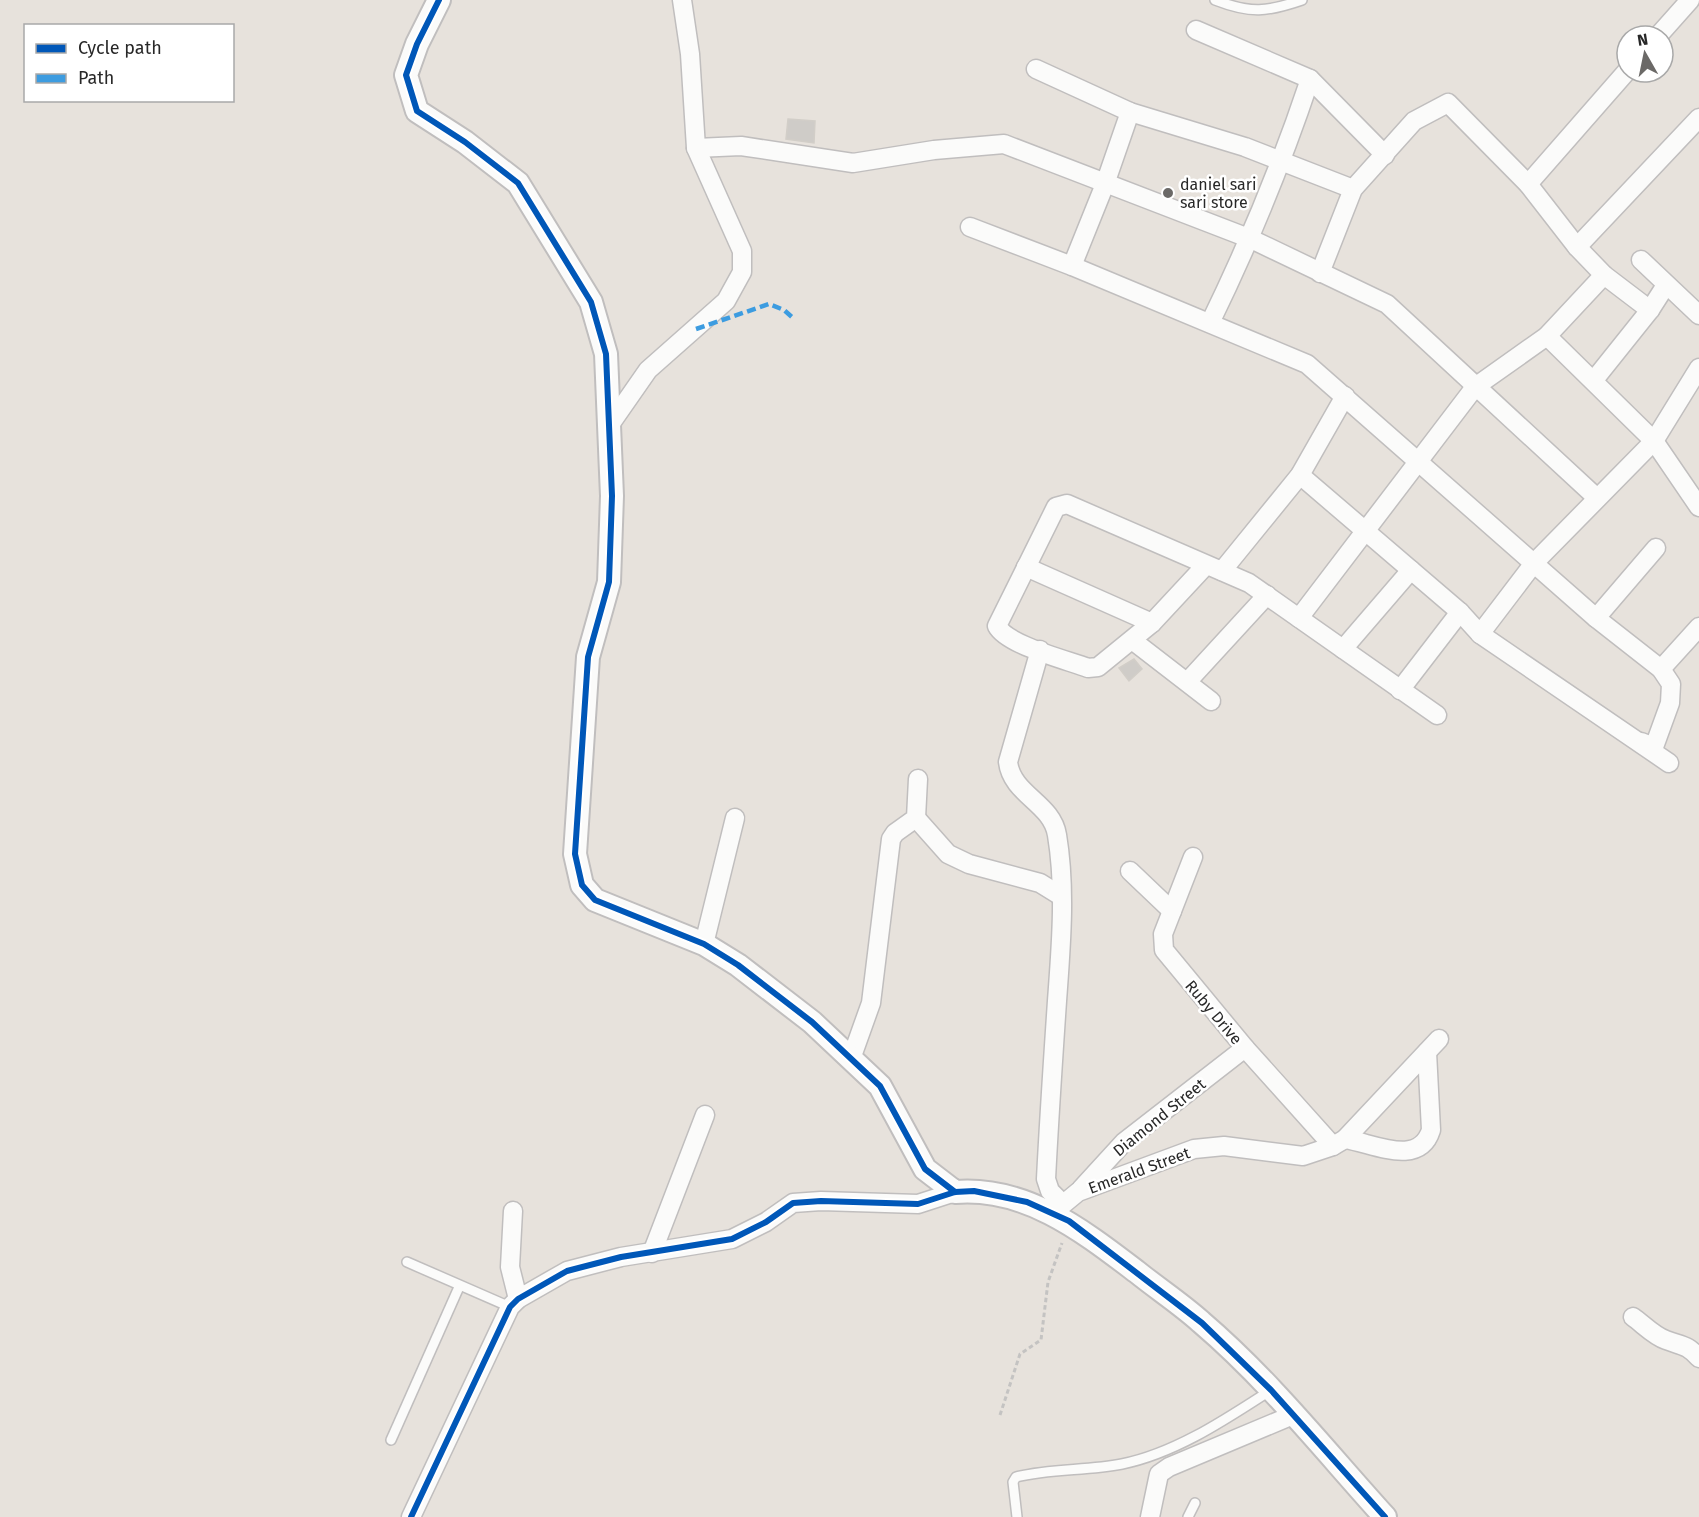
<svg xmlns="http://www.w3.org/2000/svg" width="1699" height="1517" viewBox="0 0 1699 1517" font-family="'Fira Sans',sans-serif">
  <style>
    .building { fill: #cfccc8; stroke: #d2cec8; stroke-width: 1.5 }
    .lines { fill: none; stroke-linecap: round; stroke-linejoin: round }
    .service-casing { stroke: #c0bebe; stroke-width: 12 }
    .minor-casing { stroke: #c0bebe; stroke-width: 21 }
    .tertiary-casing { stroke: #c0bebe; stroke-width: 26 }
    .path { stroke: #c4c3c2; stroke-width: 3; stroke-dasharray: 4.5 3; stroke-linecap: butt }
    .service { stroke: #fbfbfa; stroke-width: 9 }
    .minor { stroke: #fbfbfa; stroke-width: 18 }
    .tertiary { stroke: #fbfbfa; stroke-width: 22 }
    .quiet { stroke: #3d9ce0; stroke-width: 4.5; stroke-dasharray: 9 4.5; stroke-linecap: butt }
    .cycleway-casing { stroke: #fff; stroke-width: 10 }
    .cycleway { stroke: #0057b8; stroke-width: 6 }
    .poi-dot { fill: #6b6967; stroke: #fff; stroke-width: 2 }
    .labels { text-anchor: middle; stroke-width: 5; stroke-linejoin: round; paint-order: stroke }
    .poi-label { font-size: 16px; fill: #282828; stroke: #fff; text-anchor: start }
    .street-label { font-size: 16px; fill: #282828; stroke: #fff }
  </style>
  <rect width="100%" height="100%" fill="#e7e2dc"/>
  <g class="building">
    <polygon points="788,119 815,121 814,143 786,139"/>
    <polygon points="1134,659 1142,669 1129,681 1119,668"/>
  </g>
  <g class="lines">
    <g class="service-casing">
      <g id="service">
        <path d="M1215,0C1251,14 1267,12 1302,0"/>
        <polyline points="407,1262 510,1307"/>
        <polyline points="391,1440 459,1287"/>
        <path d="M1017,1517L1013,1482L1016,1477C1050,1468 1087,1471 1122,1464C1176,1453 1226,1419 1271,1390"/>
        <polyline points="1188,1517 1195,1503"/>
      </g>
    </g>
    <g class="minor-casing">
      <g id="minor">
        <polyline points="1196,30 1310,79 1385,155"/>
        <polyline points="1658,36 1690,0"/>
        <polyline points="1036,69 1130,112 1245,147 1353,189"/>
        <polyline points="696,148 741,146 853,163 934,150 1004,144 1251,239 1387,304 1597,498"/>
        <polyline points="1528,184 1627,71"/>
        <polyline points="970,227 1072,266 1307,364 1596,618 1661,669 1671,684 1670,703 1654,747 1641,742"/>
        <polyline points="1577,247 1699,118"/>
        <polyline points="1641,260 1699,315"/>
        <polyline points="1072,266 1105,184 1130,112"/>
        <polyline points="1320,273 1353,189 1414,121 1448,103 1528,184 1577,247 1604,275 1650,310"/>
        <path d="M1210,323C1249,243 1282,163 1310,79"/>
        <polyline points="1547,336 1654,441 1699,507"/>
        <polyline points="1594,380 1650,310 1666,285"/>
        <polyline points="609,426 648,370 726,301 742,272 742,251 696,148 690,54 682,0"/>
        <polyline points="1300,475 1460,612 1480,634 1669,763"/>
        <path d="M1206,565L1152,623L1098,667L1088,668C1067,660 1007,645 997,626L1056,507L1067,504L1249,583L1437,715"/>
        <polyline points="1026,567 1152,623"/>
        <polyline points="1222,571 1300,475 1345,396"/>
        <polyline points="1299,618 1475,387 1547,336 1604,275"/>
        <polyline points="1596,618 1656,548"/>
        <polyline points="1480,634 1534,563 1654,441 1699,368"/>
        <polyline points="1132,640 1211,701"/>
        <polyline points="1343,649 1411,570"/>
        <path d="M1040,650L1008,762C1012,795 1052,803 1057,835C1066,889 1061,946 1057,1001C1053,1060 1049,1120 1046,1179L1050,1191L1062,1203"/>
        <polyline points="1661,669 1699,627"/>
        <polyline points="1188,681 1267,595"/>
        <polyline points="1400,690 1460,612"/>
        <polyline points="916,818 948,854 969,864 1040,883 1061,896"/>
        <polyline points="1193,857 1163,934 1164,950 1245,1048 1333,1146"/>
        <polyline points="1130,871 1172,911"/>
        <polyline points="704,944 735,818"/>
        <polyline points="851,1059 871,1003 891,839 895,833 916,818 918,779"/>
        <path d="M1345,1139C1373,1143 1419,1168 1431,1130L1427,1052"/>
        <polyline points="1081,1189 1124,1142 1245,1048"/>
        <polyline points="513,1211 510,1267 518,1299"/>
        <polyline points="1055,1211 1078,1192 1194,1149 1224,1146 1303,1156 1333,1146 1345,1139 1439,1039"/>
        <polyline points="652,1253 705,1115"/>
        <path d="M1633,1317C1643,1324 1654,1336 1666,1340C1681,1346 1687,1344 1699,1358"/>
        <polyline points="411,1517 510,1307 518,1299 567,1271 621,1257 732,1239 766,1222 793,1203 821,1201 918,1204 955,1192"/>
        <polyline points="1150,1517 1159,1474 1169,1467 1293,1415"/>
      </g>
    </g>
    <g class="tertiary-casing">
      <path id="tertiary" d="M439,0L417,44L406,75L417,111L465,142L518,183L591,302L606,354L612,496L609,582L588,657L575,854L582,885L595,900L704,944L738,965L812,1022L880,1086L925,1169L955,1192C1026,1186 1083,1231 1137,1272C1158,1289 1181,1304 1201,1322C1269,1380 1326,1452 1385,1517"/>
    </g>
    <polyline class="path" points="1000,1415 1020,1354 1041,1340 1048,1282 1062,1243"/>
    <use href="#service" class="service"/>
    <use href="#minor" class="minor"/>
    <use href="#tertiary" class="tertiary"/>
    <polyline class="quiet" points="696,329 769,304 784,310 793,318"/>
    <g class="cycleway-casing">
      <g id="cycleway">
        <polyline points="439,0 417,44 406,75 417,111 465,142 518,183 591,302 606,354 612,496 609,582 588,657 575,854 582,885 595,900 704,944 738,965 812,1022 880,1086 925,1169 955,1192"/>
        <polyline points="411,1517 510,1307 518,1299 567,1271 621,1257 732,1239 766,1222 793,1203 821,1201 918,1204 955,1192 974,1191 1027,1202 1069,1221 1202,1323 1271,1390 1385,1517"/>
      </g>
    </g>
    <use href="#cycleway" class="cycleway"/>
  </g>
  <circle class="poi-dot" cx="1168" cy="193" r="6"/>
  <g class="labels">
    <g class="poi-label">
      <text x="1180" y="190">daniel sari<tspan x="1180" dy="18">sari store</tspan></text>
    </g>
    <g class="street-label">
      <text transform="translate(1214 1012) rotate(50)" y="6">Ruby Drive</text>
      <text transform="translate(1159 1117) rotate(-39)" y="6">Diamond Street</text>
      <text transform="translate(1139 1170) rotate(-20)" y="6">Emerald Street</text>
    </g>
  </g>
  <rect x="24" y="24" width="210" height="78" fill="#ffffff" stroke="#a9a9a9" stroke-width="1.5"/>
  <rect x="36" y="44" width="30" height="9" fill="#0057b8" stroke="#a9a9a9" stroke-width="1.5"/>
  <text x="78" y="54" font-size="18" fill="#282828">Cycle path</text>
  <rect x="36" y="74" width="30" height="9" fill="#3d9ce0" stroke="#a9a9a9" stroke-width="1.5"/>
  <text x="78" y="84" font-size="18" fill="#282828">Path</text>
  <g transform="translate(1645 54) rotate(351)"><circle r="28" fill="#ffffff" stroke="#a9a9a9" stroke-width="1.5"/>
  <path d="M0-4.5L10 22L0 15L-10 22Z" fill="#6b6967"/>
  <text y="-9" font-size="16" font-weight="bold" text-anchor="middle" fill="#282828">N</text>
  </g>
</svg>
